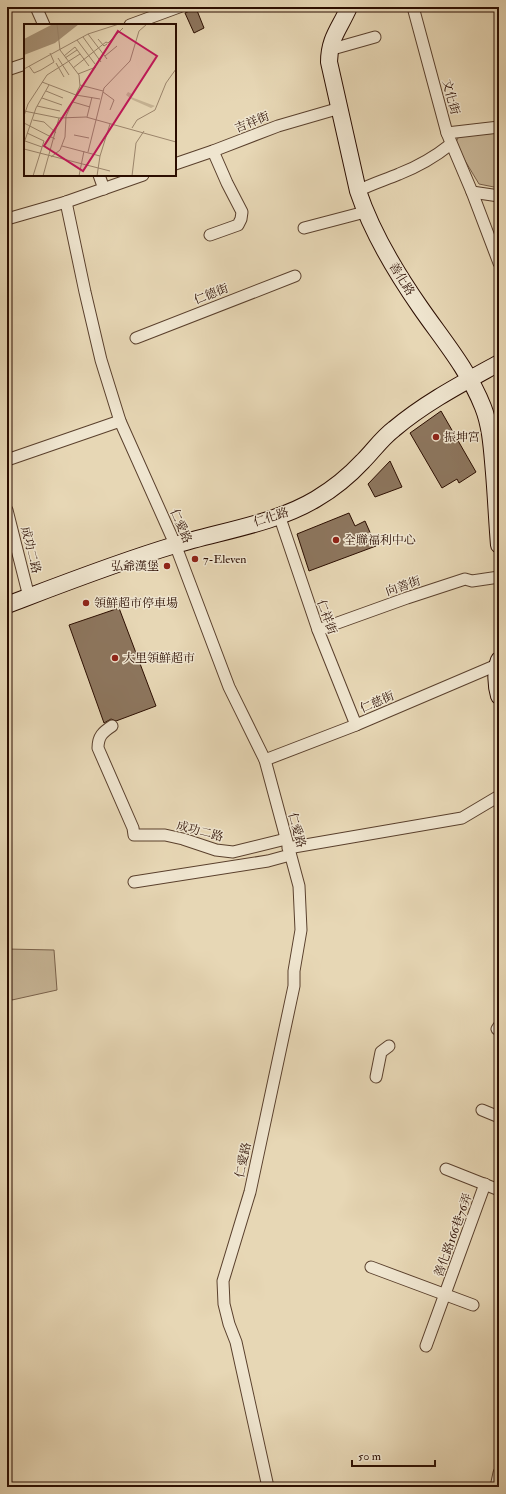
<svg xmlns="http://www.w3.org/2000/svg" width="506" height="1494" viewBox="0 0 506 1494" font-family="'IM FELL Double Pica','Noto Serif TC',serif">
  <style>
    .green { fill: #c7b596; stroke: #79614b }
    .building { fill: #8d765e; stroke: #2b0d00 }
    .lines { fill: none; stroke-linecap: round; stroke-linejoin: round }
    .street-casing { stroke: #5a402d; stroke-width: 13 }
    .secondary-casing { stroke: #2b0d00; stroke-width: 18 }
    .street { stroke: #efe5cf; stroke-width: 11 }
    .secondary { stroke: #efe5cf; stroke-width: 16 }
    .poi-dot { fill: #8f2418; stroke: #efe5cf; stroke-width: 1.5 }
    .labels { text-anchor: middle; stroke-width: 3; stroke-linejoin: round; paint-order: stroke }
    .street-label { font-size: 12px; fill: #2b0d00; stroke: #efe5cf }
    .poi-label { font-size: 12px; fill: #2b0d00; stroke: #efe5cf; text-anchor: start }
    .inset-road { fill: none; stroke: #9c866d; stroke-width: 1 }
    .view { fill: #c2185b; fill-opacity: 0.15; stroke: #c2185b; stroke-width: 2 }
    .inset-edge { fill: none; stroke: #2b0d00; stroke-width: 2 }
  </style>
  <rect width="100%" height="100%" fill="#e7d7b5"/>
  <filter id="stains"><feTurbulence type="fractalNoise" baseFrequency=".005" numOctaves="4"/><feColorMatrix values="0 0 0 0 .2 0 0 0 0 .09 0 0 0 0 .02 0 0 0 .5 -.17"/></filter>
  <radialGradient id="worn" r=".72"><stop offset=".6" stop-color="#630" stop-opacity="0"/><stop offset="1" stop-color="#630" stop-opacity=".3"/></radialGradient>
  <g class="green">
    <polygon points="499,133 499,188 479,184 455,144 459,136"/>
    <polygon points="7,949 54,950 57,990 12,1000 7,985"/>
  </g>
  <g class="building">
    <polygon points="196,8 204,28 194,33 185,13"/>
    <polygon points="441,411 476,472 459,483 457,479 442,488 410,433"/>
    <polygon points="390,461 402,487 375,497 368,484"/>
    <polygon points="349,513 355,526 365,521 376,546 309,571 297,534"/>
    <polygon points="119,608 156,706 116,721 111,719 104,723 69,625"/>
  </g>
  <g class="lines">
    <g class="street-casing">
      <g id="street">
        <polyline points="36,7 44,25"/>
        <polyline points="413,7 447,133 472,192 499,263"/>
        <polyline points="130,25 179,7"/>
        <polyline points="329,50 375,37"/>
        <polyline points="7,70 25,64"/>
        <polyline points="447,133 499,127"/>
        <polyline points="175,164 213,151 278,126 340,108"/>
        <polyline points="99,175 104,189"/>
        <path d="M358,191C371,184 385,180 399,174C417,167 436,156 451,144"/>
        <polyline points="472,192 499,196"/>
        <polyline points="66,202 85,292 101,360 120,421 175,544 229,687 265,760 299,886 301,930 294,971 294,986 250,1192 223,1281 224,1304 229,1324 236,1342 268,1487"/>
        <polyline points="7,219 66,202 143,175"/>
        <polyline points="304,228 365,212"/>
        <polyline points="210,235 238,225 241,219 242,212 227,183 213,151"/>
        <polyline points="136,338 295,276"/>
        <polyline points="7,460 120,421"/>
        <polyline points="7,510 29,597"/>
        <polyline points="279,515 318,630 356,725"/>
        <polyline points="318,630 407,598 465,579 472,581 499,577"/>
        <path d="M112,726C103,732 98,736 98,748L133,828L134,835H165L183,839L216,850L233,852L286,839"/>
        <polyline points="265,760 356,725 499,664"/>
        <polyline points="288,848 462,818 499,796"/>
        <polyline points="134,882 268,861 290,855"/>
        <polyline points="497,1029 499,1026"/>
        <polyline points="376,1077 381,1052 389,1046"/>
        <polyline points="482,1110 499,1117"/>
        <polyline points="446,1169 499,1190"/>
        <polyline points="371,1267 473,1305"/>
        <polyline points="426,1346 485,1184"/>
        <polyline points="496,1487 499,1473"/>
      </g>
    </g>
    <g class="secondary-casing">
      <g id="secondary">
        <path d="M349,7C340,28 329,38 329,62L358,191C372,233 395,271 420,307C442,339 468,369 483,407C491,427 492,451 494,473C496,497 497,521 499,545"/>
        <path d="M7,605C62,584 118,562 175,545C221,531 274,524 316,499C333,489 349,476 363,461C373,451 382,438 394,429C426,402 463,383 499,363"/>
        <path d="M499,660C495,670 496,686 499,696"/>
      </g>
    </g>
    <use href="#street" class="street"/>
    <use href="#secondary" class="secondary"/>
  </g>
  <g class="poi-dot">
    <circle cx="436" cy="437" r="4"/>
    <circle cx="336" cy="540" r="4"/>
    <circle cx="195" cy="559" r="4"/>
    <circle cx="167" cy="566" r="4"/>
    <circle cx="86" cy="603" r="4"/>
    <circle cx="115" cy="658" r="4"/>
  </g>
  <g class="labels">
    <g class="street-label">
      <text transform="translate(451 97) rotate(75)" y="4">文化街</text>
      <text transform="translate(252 122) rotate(-22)" y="4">吉祥街</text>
      <text transform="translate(402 279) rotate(58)" y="4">善化路</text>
      <text transform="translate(211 294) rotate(-21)" y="4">仁德街</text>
      <text transform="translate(271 517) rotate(-18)" y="4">仁化路</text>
      <text transform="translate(181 526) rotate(67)" y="4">仁愛路</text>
      <text transform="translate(31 550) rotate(76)" y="4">成功二路</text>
      <text transform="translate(403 586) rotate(-19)" y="4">向善街</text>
      <text transform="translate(327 617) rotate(70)" y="4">仁祥街</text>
      <text transform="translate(377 702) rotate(-23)" y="4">仁慈街</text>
      <text transform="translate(297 830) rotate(75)" y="4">仁愛路</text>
      <text transform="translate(200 831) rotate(15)" y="4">成功二路</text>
      <text transform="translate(243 1160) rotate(-78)" y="4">仁愛路</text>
      <text transform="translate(453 1235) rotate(-70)" y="4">善化路166巷76弄</text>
    </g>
    <g class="poi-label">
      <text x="444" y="441">振坤宮</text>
      <text x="344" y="544">全聯福利中心</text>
      <text x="203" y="563">7-Eleven</text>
      <text x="159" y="570" text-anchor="end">弘爺漢堡</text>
      <text x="94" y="607">領鮮超市停車場</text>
      <text x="123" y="662">大里領鮮超市</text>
    </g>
  </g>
  <g transform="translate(24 24)">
    <rect width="152" height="152" fill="#e7d7b5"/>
    <path d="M104,68L108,70L107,73L131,82L127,84L109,76L102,71Z" fill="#c7b596"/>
    <path d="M29,0H55L31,19L0,31V15Z" fill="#a79277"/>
    <path class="inset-road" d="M64,10L83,35M59,13L77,38M74,15L80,22L83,20M53,16L71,40M40,32L51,23L65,42M81,32L93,22M34,34L45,51M41,34L53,26M32,39L40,53M5,42L10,49L17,46L30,38L26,29M49,44L82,18L84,19L99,4M0,45L64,10L95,0M54,50L72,43M18,58L52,71L76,75M56,61L79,67M22,67L39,74M79,68L90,76L86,86M18,74L38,81M49,78L66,83M13,82L36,87M0,87L35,94L62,93L152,118M0,92L4,80L23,51L56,30M63,93L68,73M9,96L20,98L32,109M0,99L31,115M108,104L113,96L131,86L142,59L152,45M3,109L20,117L9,152M50,111L65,114M1,117L18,123M0,119L12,84L25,61M38,122L76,132M0,125L86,147M64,128L80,64L106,37L115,7L123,0M27,133L36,126L41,113L42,92L56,62L55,51L36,26L33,0M19,152L35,94M55,152L60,127M73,152L76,132L86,100M108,152L112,119L120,107"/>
    <path class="view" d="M94,7L133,32L59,147L20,122Z"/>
    <rect width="152" height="152" class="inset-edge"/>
  </g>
  <rect width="506" height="1494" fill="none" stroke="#e7d7b5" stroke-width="24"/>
  <rect x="8" y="8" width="490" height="1478" fill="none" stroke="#2b0d00" stroke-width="2"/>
  <rect x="12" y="12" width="482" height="1470" fill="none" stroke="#2b0d00"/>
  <path d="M352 1460v6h83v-6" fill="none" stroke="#2b0d00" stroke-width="2"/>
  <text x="358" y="1460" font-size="12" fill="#2b0d00" stroke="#efe5cf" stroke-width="3" paint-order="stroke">50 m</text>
  <rect width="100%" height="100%" filter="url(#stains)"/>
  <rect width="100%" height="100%" fill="url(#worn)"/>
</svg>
